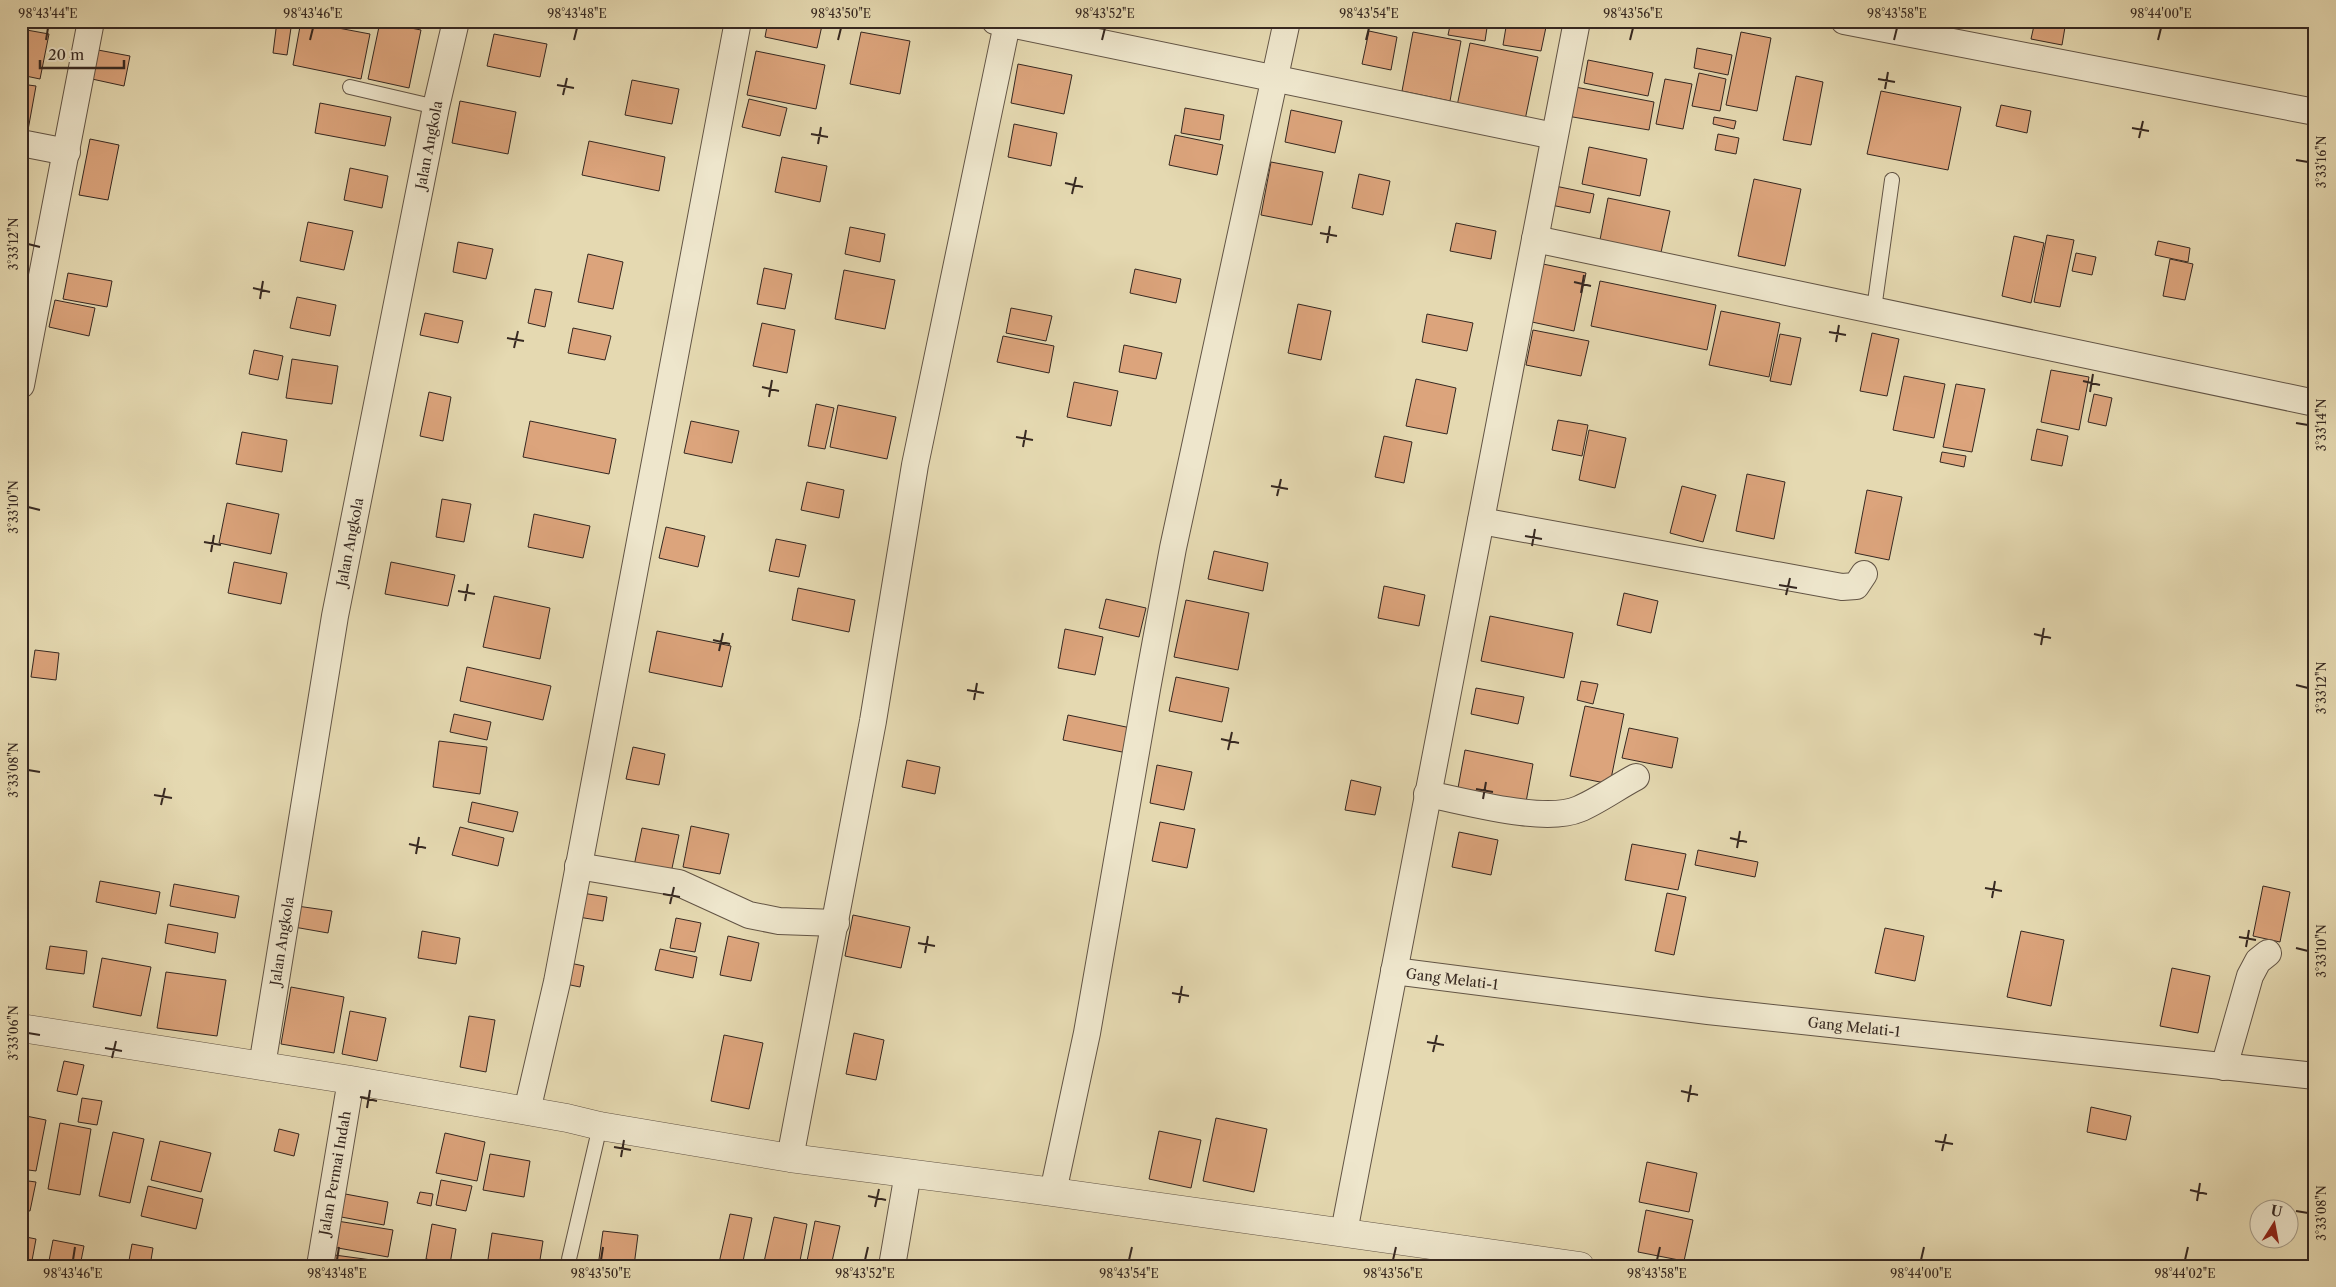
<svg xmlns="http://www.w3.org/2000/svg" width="2336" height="1287" viewBox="0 0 2336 1287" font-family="'Libre Caslon Text',serif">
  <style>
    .building { fill: #dca47c; stroke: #362821 }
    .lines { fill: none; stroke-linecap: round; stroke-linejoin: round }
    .service-casing { stroke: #625445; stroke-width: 16 }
    .minor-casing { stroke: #625445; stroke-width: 28 }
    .tertiary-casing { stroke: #625445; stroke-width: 29 }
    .service { stroke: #eee6cc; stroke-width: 14 }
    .minor { stroke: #eee6cc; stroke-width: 26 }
    .tertiary { stroke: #eee6cc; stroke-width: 28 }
    .ticks { fill: none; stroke: #362821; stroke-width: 2 }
    .labels { text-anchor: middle; stroke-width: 4.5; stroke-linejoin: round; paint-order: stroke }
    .street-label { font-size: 14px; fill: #362821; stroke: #eee6cc }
    .neatline { fill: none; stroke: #362821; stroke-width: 2 }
    .ticks-label { font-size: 12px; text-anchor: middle; fill: #362821 }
  </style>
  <rect width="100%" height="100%" fill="#e5d9b1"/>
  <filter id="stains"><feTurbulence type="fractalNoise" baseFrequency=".004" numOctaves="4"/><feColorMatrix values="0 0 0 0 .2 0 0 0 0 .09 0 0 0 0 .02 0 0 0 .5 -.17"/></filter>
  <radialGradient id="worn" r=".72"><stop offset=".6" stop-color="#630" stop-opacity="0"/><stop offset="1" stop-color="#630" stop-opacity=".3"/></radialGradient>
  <g class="building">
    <polygon points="277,21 292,21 287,55 273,53"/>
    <polygon points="301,21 370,34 361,79 293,65"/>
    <polygon points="768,21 823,21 817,48 765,37"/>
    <polygon points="1451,21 1488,21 1485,41 1448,35"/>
    <polygon points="1507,21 1546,27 1541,51 1503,45"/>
    <polygon points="1908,21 1939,21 1938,27"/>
    <polygon points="2035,21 2066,21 2062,45 2031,39"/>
    <polygon points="380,22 421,30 409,88 368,79"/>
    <polygon points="21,29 49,34 40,79 21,75"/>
    <polygon points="1369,31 1397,37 1391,70 1362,64"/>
    <polygon points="861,32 910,41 900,94 850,84"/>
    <polygon points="1413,32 1461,41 1450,101 1402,91"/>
    <polygon points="1741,32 1771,38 1757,111 1726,105"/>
    <polygon points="494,34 547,44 540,77 487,66"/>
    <polygon points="1470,43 1538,57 1525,120 1457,106"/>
    <polygon points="1697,48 1732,55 1728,75 1694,68"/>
    <polygon points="98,50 130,56 124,86 92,79"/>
    <polygon points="756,51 825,65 816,109 747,95"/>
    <polygon points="1588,60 1653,73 1648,96 1584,83"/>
    <polygon points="1018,64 1072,75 1064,114 1011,103"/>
    <polygon points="1699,73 1726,79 1720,111 1692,106"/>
    <polygon points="1796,76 1823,82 1811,145 1783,140"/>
    <polygon points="1665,79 1692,84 1683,129 1656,124"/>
    <polygon points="632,80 679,89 672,124 625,115"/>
    <polygon points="21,84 36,86 28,130 21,129"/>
    <polygon points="1570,86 1654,102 1649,130 1567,116"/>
    <polygon points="1881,91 1961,107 1948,170 1867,154"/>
    <polygon points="749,99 787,108 780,136 742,127"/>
    <polygon points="460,101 516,112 508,154 452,143"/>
    <polygon points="320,103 391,117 385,146 315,133"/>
    <polygon points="2001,105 2031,111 2027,133 1996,126"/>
    <polygon points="1185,108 1224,115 1220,140 1181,133"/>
    <polygon points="1291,110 1342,121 1335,153 1285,142"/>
    <polygon points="1714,117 1736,121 1734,129 1713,124"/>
    <polygon points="1014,124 1057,133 1051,166 1008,157"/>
    <polygon points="1718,134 1739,138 1736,154 1715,150"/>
    <polygon points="1175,135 1223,145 1217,175 1169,165"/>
    <polygon points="90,139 119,145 108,200 79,195"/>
    <polygon points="589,141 665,157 659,191 582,175"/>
    <polygon points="1589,147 1647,159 1640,196 1582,184"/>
    <polygon points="782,157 827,166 820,202 775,192"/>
    <polygon points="1271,162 1323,172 1312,225 1261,215"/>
    <polygon points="2314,166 2315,167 2315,186 2310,185"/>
    <polygon points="350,168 388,176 382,208 344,200"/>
    <polygon points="1359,174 1390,181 1383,215 1352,208"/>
    <polygon points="1754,179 1801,189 1785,266 1738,256"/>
    <polygon points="1555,186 1594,194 1590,213 1551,205"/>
    <polygon points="1608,198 1670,211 1660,257 1599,245"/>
    <polygon points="308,222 353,231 344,270 300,261"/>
    <polygon points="1456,223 1496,231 1491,259 1450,251"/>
    <polygon points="850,227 885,234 880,262 845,254"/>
    <polygon points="2047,235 2074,240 2060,307 2034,302"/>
    <polygon points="2014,236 2044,243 2031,303 2002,296"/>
    <polygon points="2158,241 2190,248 2188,262 2155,255"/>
    <polygon points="458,242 493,249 486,279 453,272"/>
    <polygon points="2076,253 2096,257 2092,275 2072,271"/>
    <polygon points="588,254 623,262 613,309 578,302"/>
    <polygon points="2170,259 2193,264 2185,300 2163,296"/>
    <polygon points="1543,264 1586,273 1574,331 1532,322"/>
    <polygon points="764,268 792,274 785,309 757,304"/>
    <polygon points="1135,269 1181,279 1176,303 1130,293"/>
    <polygon points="844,270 895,280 885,329 835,319"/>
    <polygon points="68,273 112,281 107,307 63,299"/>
    <polygon points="1600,281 1716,305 1707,350 1591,326"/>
    <polygon points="535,289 552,292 545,327 528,323"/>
    <polygon points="297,297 336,305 330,336 290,328"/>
    <polygon points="55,300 95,308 89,336 49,327"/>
    <polygon points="1298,304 1331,311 1321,360 1288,353"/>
    <polygon points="1011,308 1052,316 1046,341 1006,333"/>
    <polygon points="1721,311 1780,323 1769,377 1709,365"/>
    <polygon points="425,313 463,321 458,343 420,335"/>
    <polygon points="1427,314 1473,323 1467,351 1422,342"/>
    <polygon points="762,323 795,330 787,373 753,366"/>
    <polygon points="573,328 611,336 605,360 568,353"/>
    <polygon points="1533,330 1589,341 1581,376 1526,365"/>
    <polygon points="1872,333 1899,339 1887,396 1860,391"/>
    <polygon points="1780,334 1801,338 1791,385 1770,381"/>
    <polygon points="1003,336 1054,346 1049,373 997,362"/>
    <polygon points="1124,345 1162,353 1156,379 1119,372"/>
    <polygon points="254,350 283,356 278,380 249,374"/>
    <polygon points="292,359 338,366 332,404 286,398"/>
    <polygon points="2051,370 2089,377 2079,430 2041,422"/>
    <polygon points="1904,376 1945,384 1934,438 1893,430"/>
    <polygon points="1416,379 1456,388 1447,434 1406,426"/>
    <polygon points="1074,382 1118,391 1111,426 1067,417"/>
    <polygon points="1956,384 1985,389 1972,452 1943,447"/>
    <polygon points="429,392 451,397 443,441 420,436"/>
    <polygon points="2094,394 2112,398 2106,426 2088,422"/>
    <polygon points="816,404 834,408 825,449 808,446"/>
    <polygon points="838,405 896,417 887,459 830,447"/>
    <polygon points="1558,420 1588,425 1582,456 1552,450"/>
    <polygon points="530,421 616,439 609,474 523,457"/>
    <polygon points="691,421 739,431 732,463 684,453"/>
    <polygon points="2037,429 2068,436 2062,466 2031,460"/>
    <polygon points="1589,430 1626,438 1615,488 1579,480"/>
    <polygon points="242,432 287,440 282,472 236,464"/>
    <polygon points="1384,436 1412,442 1404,483 1375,477"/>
    <polygon points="1942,452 1966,456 1964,467 1940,462"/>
    <polygon points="1747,474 1785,482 1774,539 1736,531"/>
    <polygon points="807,482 844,490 839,518 801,510"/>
    <polygon points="1682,486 1716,495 1703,542 1670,533"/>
    <polygon points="1867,490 1902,497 1889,560 1855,553"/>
    <polygon points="442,499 471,504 464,542 436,537"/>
    <polygon points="227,503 279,514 271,554 219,543"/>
    <polygon points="534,514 590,526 583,558 528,547"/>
    <polygon points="666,527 705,536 698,567 659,558"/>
    <polygon points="776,539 806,545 799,577 769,571"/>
    <polygon points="1214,551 1268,563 1263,591 1208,579"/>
    <polygon points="234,562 287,573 281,604 228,593"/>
    <polygon points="391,562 455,575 448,606 385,594"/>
    <polygon points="1384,586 1425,595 1419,626 1378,618"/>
    <polygon points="798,588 855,600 849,632 792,620"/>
    <polygon points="1624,593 1658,601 1651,633 1617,625"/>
    <polygon points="494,596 550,608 540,659 483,647"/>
    <polygon points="1106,599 1146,608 1139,637 1099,628"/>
    <polygon points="1186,600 1249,613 1238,670 1174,657"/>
    <polygon points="1490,616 1573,633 1564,678 1481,661"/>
    <polygon points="1065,629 1103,637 1095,675 1058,668"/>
    <polygon points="657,631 731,646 722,687 649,672"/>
    <polygon points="35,650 59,653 56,680 31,677"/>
    <polygon points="467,667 551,686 543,720 460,701"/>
    <polygon points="1176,677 1229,688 1222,722 1169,711"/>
    <polygon points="1581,681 1598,684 1593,704 1577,700"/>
    <polygon points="1476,688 1524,697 1518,724 1471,714"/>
    <polygon points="1585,706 1624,714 1610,784 1570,776"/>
    <polygon points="454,714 491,722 487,740 450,732"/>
    <polygon points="1068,715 1131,728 1127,753 1063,740"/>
    <polygon points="1629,728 1678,738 1672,768 1622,758"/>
    <polygon points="439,741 487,747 480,794 433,787"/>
    <polygon points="633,747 665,754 659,785 626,779"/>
    <polygon points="1465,750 1533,764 1526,802 1458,788"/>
    <polygon points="907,760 940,767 935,794 902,787"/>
    <polygon points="1157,765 1192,772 1184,810 1150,803"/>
    <polygon points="1351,780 1381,787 1375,815 1345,810"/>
    <polygon points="472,802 518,812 513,832 468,822"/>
    <polygon points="1160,822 1195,829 1187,868 1152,861"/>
    <polygon points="691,826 729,834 720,874 683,867"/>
    <polygon points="460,827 504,838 498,866 452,855"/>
    <polygon points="642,828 679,835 671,873 634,866"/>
    <polygon points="1459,832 1498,840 1491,875 1452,867"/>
    <polygon points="1632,844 1686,854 1678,890 1625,880"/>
    <polygon points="1698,850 1758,862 1755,877 1695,865"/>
    <polygon points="100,881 160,892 156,914 96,902"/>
    <polygon points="174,884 239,896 235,918 170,906"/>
    <polygon points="2263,886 2290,892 2280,942 2253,936"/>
    <polygon points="576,892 607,897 603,921 572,916"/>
    <polygon points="1667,893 1686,897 1674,955 1655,951"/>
    <polygon points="297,906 332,911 328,933 294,927"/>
    <polygon points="853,915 910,927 901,968 845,956"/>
    <polygon points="676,918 701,923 695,952 670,948"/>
    <polygon points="168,924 218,933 215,953 165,943"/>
    <polygon points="1885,928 1924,936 1915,981 1875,973"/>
    <polygon points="422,931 460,938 456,964 418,958"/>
    <polygon points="2021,931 2064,940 2051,1006 2007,997"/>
    <polygon points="728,936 759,943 751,981 720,975"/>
    <polygon points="50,946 87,951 84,974 46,969"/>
    <polygon points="660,949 697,957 693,978 655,970"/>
    <polygon points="102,958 151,967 141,1016 93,1007"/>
    <polygon points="565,962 584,966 580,987 561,983"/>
    <polygon points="2172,968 2210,976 2198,1033 2160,1026"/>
    <polygon points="166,972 226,980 217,1036 157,1028"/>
    <polygon points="291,987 344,997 334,1053 281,1044"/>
    <polygon points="350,1011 386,1018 377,1061 342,1054"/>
    <polygon points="469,1016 495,1020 486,1072 460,1067"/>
    <polygon points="854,1033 884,1040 876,1080 846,1074"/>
    <polygon points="724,1035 763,1043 749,1109 711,1101"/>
    <polygon points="64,1061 84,1065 77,1095 57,1091"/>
    <polygon points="82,1098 102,1101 97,1125 78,1122"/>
    <polygon points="2091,1107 2131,1116 2126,1140 2087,1132"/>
    <polygon points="21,1115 46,1120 36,1171 21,1169"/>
    <polygon points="1216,1118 1267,1129 1254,1192 1203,1181"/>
    <polygon points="60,1123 91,1129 80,1195 48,1189"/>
    <polygon points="279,1129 299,1134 294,1156 274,1151"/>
    <polygon points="1159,1131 1201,1140 1191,1188 1149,1179"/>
    <polygon points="113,1132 144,1139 130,1203 99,1196"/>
    <polygon points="445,1133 485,1142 477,1181 436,1173"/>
    <polygon points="160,1141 211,1153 201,1192 151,1180"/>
    <polygon points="490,1154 530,1161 524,1197 483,1190"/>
    <polygon points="1647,1162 1697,1173 1689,1212 1639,1202"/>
    <polygon points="21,1180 36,1182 30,1211 21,1210"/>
    <polygon points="441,1180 472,1186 466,1211 436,1205"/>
    <polygon points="148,1186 203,1199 196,1229 141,1216"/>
    <polygon points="420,1192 433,1194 431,1206 417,1203"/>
    <polygon points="340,1193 388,1202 384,1225 336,1216"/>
    <polygon points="1646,1210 1693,1220 1684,1261 1638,1252"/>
    <polygon points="730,1214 752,1218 742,1266 719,1263"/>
    <polygon points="774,1217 807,1224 799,1266 780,1266 764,1262"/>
    <polygon points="331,1220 393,1230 388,1257 327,1246"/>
    <polygon points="815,1221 840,1226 831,1266 806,1266"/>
    <polygon points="432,1224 456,1229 450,1264 426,1259"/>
    <polygon points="603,1231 638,1235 634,1266 598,1266"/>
    <polygon points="492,1233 543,1241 539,1266 487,1266"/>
    <polygon points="21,1236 36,1239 31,1266 21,1266"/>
    <polygon points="53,1240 84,1246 80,1266 48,1266"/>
    <polygon points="132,1244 153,1248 150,1266 128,1266"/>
    <polygon points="327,1254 372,1260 371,1266 325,1266"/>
  </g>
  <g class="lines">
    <g class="service-casing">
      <g id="service">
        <polyline points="350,87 436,107"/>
        <polyline points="1874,309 1892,180"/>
        <polyline points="569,1259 600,1126"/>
      </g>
    </g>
    <g class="minor-casing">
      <g id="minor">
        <polyline points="995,21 1554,136"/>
        <polyline points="1844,21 2315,112"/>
        <polyline points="21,143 67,152"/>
        <polyline points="1535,239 2315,403"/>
        <polyline points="21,385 91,21"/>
        <polyline points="1481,521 1842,587 1856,586 1864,574"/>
        <path d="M1427,794C1465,801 1544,824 1579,809C1598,801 1617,787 1636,777"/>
        <polyline points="578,866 679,883 749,915 779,921 836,923"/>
        <polyline points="1394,971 1708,1011 2315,1076"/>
        <polyline points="262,1066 335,616 436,107 456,21"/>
        <polyline points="2224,1067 2250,976 2258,961 2268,953"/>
        <polyline points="527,1111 557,982 738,21"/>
        <polyline points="790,1158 873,721 915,465 1007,24"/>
        <polyline points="1053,1192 1087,1033 1147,689 1173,548 1287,21"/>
        <polyline points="1344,1232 1577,21"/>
        <polyline points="320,1266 351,1080"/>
        <polyline points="892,1266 908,1173"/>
      </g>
    </g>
    <g class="tertiary-casing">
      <polyline id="tertiary" points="21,1028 351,1080 567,1118 600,1126 790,1158 1053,1192 1580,1266"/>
    </g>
    <use href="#service" class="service"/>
    <use href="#minor" class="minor"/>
    <use href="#tertiary" class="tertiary"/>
  </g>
  <path class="ticks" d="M46,40L48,28M310,40L313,28M574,40L577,28M838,40L841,28M1102,40L1105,28M1366,40L1369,28M1630,40L1633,28M1894,40L1897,28M2158,40L2161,28M1878,79L1895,82M557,85L574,88M1885,89L1888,72M563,95L567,78M2132,128L2149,131M811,134L828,137M2139,138L2143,121M818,144L821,127M2296,160L2308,162M1065,183L1083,187M1072,194L1076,177M1320,233L1337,236M1327,243L1330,226M28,244L40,247M1574,282L1591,286M253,288L270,292M1581,293L1584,275M260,299L263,281M1829,332L1846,335M507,338L524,341M1836,342L1839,325M514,348L518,331M2083,381L2100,385M762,387L779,391M2090,392L2093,374M769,397L772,380M2296,423L2308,425M1016,437L1033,440M1023,447L1026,430M1271,486L1288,489M1277,496L1281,479M28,507L40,510M1525,536L1542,539M204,542L221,545M1532,546L1535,529M211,552L214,535M1779,585L1797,588M458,591L475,594M1786,595L1790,578M465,601L468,584M2034,634L2051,638M713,640L730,644M2041,645L2044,628M719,651L723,633M2296,685L2308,688M967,690L984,693M974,700L977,683M1221,739L1239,743M1228,750L1232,732M28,770L40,772M1476,789L1493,792M154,795L172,798M1483,799L1486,782M161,805L165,788M1730,838L1747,842M409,844L426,848M1737,848L1740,831M416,854L419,837M1985,888L2002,891M663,894L680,897M1992,898L1995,881M670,904L674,887M2239,937L2256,940M918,943L935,946M2246,947L2249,930M2296,948L2308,951M925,953L928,936M1172,993L1189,996M1179,1003L1182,986M28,1033L40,1035M1427,1042L1444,1045M105,1048L122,1051M1433,1052L1437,1035M112,1058L116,1041M1681,1091L1698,1095M360,1097L377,1101M1688,1102L1691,1085M367,1108L370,1090M1935,1141L1953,1144M614,1147L631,1150M1942,1151L1946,1134M621,1157L624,1140M2190,1190L2207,1194M868,1196L886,1200M2197,1201L2200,1183M875,1207L879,1189M2296,1211L2308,1213M73,1260L75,1247M337,1260L339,1247M601,1260L603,1247M865,1260L868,1247M1129,1260L1132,1247M1393,1260L1396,1247M1657,1260L1660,1247M1921,1260L1924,1247M2185,1260L2188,1247"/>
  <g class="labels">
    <g class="street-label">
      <text transform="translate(429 145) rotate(-79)" y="5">Jalan Angkola</text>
      <text transform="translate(350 542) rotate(-79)" y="5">Jalan Angkola</text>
      <text transform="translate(282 941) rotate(-81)" y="5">Jalan Angkola</text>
      <text transform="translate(1452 979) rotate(7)" y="5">Gang Melati-1</text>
      <text transform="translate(1854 1027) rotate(6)" y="5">Gang Melati-1</text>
      <text transform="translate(335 1173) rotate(-80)" y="5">Jalan Permai Indah</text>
    </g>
  </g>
  <rect width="2336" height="1287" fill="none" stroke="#e5d9b1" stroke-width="55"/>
  <g transform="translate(2274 1224) rotate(11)"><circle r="24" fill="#eee6cc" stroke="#a49a88"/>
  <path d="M0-4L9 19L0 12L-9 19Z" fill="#8f2418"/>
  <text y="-8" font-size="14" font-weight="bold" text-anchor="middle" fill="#362821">U</text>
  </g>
  <path d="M40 60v8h84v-8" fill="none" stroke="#362821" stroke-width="2.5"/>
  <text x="48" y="60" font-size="15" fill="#362821" stroke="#eee6cc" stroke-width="4" paint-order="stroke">20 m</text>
  <rect x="28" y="28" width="2280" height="1232" class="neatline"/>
  <g class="ticks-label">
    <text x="48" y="18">98°43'44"E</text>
    <text x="313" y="18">98°43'46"E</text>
    <text x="577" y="18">98°43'48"E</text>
    <text x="841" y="18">98°43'50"E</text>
    <text x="1105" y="18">98°43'52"E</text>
    <text x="1369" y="18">98°43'54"E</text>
    <text x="1633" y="18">98°43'56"E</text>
    <text x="1897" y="18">98°43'58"E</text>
    <text x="2161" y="18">98°44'00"E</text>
    <text transform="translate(2322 162) rotate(-90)" y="4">3°33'16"N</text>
    <text transform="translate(14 244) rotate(-90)" y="4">3°33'12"N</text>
    <text transform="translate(2322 425) rotate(-90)" y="4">3°33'14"N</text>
    <text transform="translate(14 507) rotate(-90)" y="4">3°33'10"N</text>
    <text transform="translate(2322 688) rotate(-90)" y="4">3°33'12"N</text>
    <text transform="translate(14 770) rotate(-90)" y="4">3°33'08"N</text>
    <text transform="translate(2322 951) rotate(-90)" y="4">3°33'10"N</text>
    <text transform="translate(14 1033) rotate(-90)" y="4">3°33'06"N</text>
    <text transform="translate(2322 1213) rotate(-90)" y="4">3°33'08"N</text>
    <text x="73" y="1278">98°43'46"E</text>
    <text x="337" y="1278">98°43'48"E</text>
    <text x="601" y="1278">98°43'50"E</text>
    <text x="865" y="1278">98°43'52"E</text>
    <text x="1129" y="1278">98°43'54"E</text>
    <text x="1393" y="1278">98°43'56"E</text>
    <text x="1657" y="1278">98°43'58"E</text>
    <text x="1921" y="1278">98°44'00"E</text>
    <text x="2185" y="1278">98°44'02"E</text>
  </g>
  <rect width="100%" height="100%" filter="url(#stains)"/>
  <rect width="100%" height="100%" fill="url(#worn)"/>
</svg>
